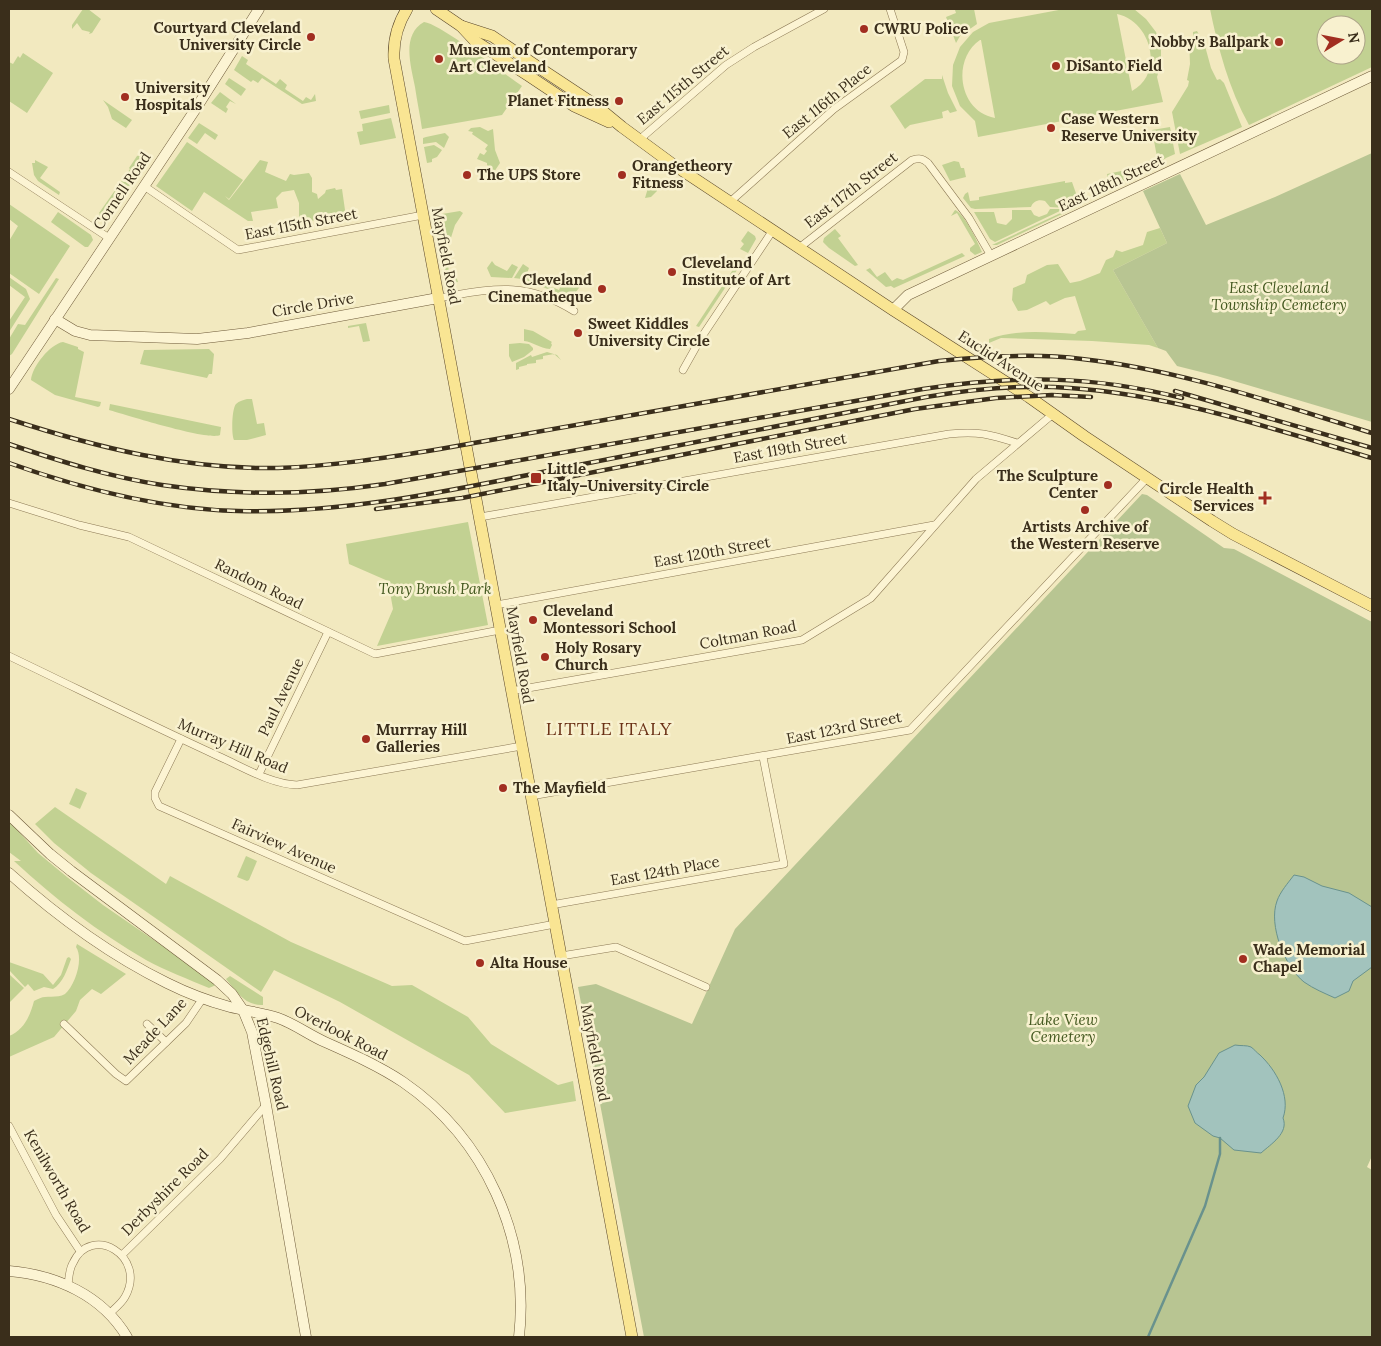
<svg xmlns="http://www.w3.org/2000/svg" width="1381" height="1346" viewBox="0 0 1381 1346" font-family="Lora,serif">
  <style>
    .green { fill: #c2d192; fill-rule: evenodd }
    .cemetery { fill: #b8c592 }
    .water { fill: #a2c3bd; stroke: #69928d }
    .lines { fill: none; stroke-linecap: round; stroke-linejoin: round }
    .stream { stroke: #69928d; stroke-width: 2.5 }
    .street-casing { stroke: #8c7955; stroke-width: 8 }
    .secondary-casing { stroke: #6e5a39; stroke-width: 11 }
    .primary-casing { stroke: #59462a; stroke-width: 12 }
    .street { stroke: #fcf4d3; stroke-width: 7 }
    .secondary { stroke: #fcf4d3; stroke-width: 10 }
    .primary { stroke: #f9e593; stroke-width: 11 }
    .rail-casing { stroke: #3a2e1b; stroke-width: 4.5 }
    .rail { stroke: #f8f1cf; stroke-width: 2.5; stroke-dasharray: 8; stroke-linecap: butt }
    .poi-dot { fill: #a12e20; stroke: #f8f1cf; stroke-width: 2 }
    .labels { text-anchor: middle; stroke-width: 5; stroke-linejoin: round; paint-order: stroke }
    .poi-label { font-size: 15px; font-weight: bold; fill: #3a2e1b; stroke: #f8f1cf; text-anchor: start }
    .street-label { font-size: 15px; fill: #3a2e1b; stroke: #f8f1cf }
    .park-label { font-size: 15px; font-style: italic; fill: #445920; stroke: #f8f1cf }
    .quarter-label { font-size: 18px; letter-spacing: 1px; fill: #6b3217; stroke: #f8f1cf }
  </style>
  <rect width="100%" height="100%" fill="#f2e9bf"/>
  <g class="green">
    <polygon points="83,9 88,9 101,19 92,33 89,34 90,32 82,30 77,23 72,29 72,25"/>
    <polygon points="960,9 974,9 977,24 960,36 956,43 946,17 956,13 955,10"/>
    <path d="M1064,9H1134L1146,19L1156,32L1161,47V63L1157,77L1163,102L978,137L975,121L960,106L952,86L953,65L960,47L973,32L989,23ZM1117,14C1151,21 1165,73 1132,91ZM980,40H981L995,118C959,112 951,60 980,40Z"/>
    <path d="M1210,9H1372V67L1249,125C1229,89 1218,48 1210,9ZM1326,25H1356V55H1326Z"/>
    <path d="M424,22C441,24 504,74 522,86L502,115L422,129C420,115 417,101 415,87C411,66 401,35 424,22Z"/>
    <polygon points="1197,31 1205,46 1211,68 1217,80 1220,79 1224,83 1242,127 1180,154 1172,112 1188,86 1189,81 1187,80 1190,64 1189,39 1193,40 1193,32"/>
    <polygon points="23,53 53,73 27,113 9,101 9,62 13,64 18,56 20,58"/>
    <polygon points="242,56 248,60 246,64 276,84 280,79 287,85 285,89 303,101 306,97 311,100 315,94 316,101 302,104 262,78 258,83 253,80 251,82 234,70"/>
    <polygon points="942,75 948,93 957,111 950,113 948,110 942,112 943,118 910,125 905,129 890,106 925,79 942,79"/>
    <polygon points="229,78 246,89 241,96 225,84"/>
    <polygon points="220,92 236,104 230,101 226,107 228,109 226,113 211,103"/>
    <polygon points="103,100 132,120 126,128 112,119 108,107"/>
    <polygon points="389,105 390,113 361,119 359,111"/>
    <polygon points="391,118 396,138 360,145 357,132 363,131 362,124"/>
    <polygon points="199,123 218,135 215,140 205,133 197,144 188,138"/>
    <polygon points="480,127 488,131 493,129 495,150 500,163 492,175 488,172 491,168 487,165 487,163 477,159 480,153 484,155 487,151 485,149 488,145 472,134 473,132 468,131 471,128"/>
    <polygon points="1170,127 1175,154 1166,158 1154,167 1110,187 1107,174 1150,165 1149,161 1157,157 1152,130"/>
    <polygon points="445,133 449,137 444,148 436,142 423,144 423,138 426,137"/>
    <polygon points="187,142 243,180 229,199 225,196 229,200 260,160 268,162 265,172 286,181 290,174 294,175 309,173 312,178 312,192 317,194 318,199 325,193 326,190 335,188 336,190 342,189 346,217 299,222 299,203 294,190 282,192 276,198 278,208 251,212 253,221 248,221 204,192 192,211 156,186"/>
    <polygon points="434,145 442,150 437,157 432,159 432,162 427,163 424,147"/>
    <polygon points="141,155 146,158 145,163 107,220 102,221 94,218 97,218 100,214 99,213 130,169 129,168 137,156"/>
    <polygon points="35,160 48,167 40,178 60,192 59,195 38,181 34,175 32,163 35,163"/>
    <polygon points="954,161 959,162 961,168 964,168 966,177 950,181 942,165"/>
    <polygon points="651,178 657,182 657,191 651,197 645,198"/>
    <path d="M1065,181V183L1072,182L1079,202L1067,208L1050,207L1045,201C1039,199 1033,201 1031,207L975,209L971,208L963,198L965,194L968,192L970,201L979,200V197Z"/>
    <polygon points="9,204 70,246 39,294 9,273 9,241 18,226 9,219"/>
    <polygon points="1078,205 1079,206 997,245 992,245"/>
    <polygon points="1050,209 1064,209 995,242 990,239 974,212 994,212 997,223 1006,225 1012,219 1012,210 1031,210 1034,215 1039,217 1047,214"/>
    <path d="M955,210C964,213 978,242 982,252L975,255L970,251V248L975,244L957,213L951,216Z"/>
    <polygon points="460,211 463,213 455,225 449,244 445,249 450,277 456,276 458,282 451,283 446,278 436,215"/>
    <polygon points="58,212 91,235 93,240 88,247 85,247 51,222"/>
    <path d="M1160,228L1167,243L1113,270L1158,348L1149,345L1092,341L1001,338L989,343V339C1015,329 1047,332 1075,334L1078,331L1086,330L1075,296L1065,298L1050,305L1046,301L1027,310L1018,311L1012,300L1013,288L1025,283L1027,275L1047,265L1058,264L1070,283L1080,281L1100,273L1106,260L1113,257L1116,250L1122,252L1143,245L1147,232Z"/>
    <polygon points="835,229 841,236 838,238 858,265 855,266 829,248 823,242 824,238"/>
    <polygon points="748,231 755,236 756,239 748,253 740,249 744,244 741,241"/>
    <polygon points="962,253 965,256 894,288 891,286 886,287 866,270 870,268 877,277 885,272 892,281 897,278 903,280"/>
    <polygon points="740,259 743,261 699,327 696,326"/>
    <polygon points="492,261 495,265 507,271 512,264 518,267 512,278 491,277 487,268"/>
    <polygon points="523,264 529,268 526,276 559,290 562,283 573,279 569,275 582,284 572,297 568,298 543,287 522,279 514,278"/>
    <polygon points="9,277 26,289 30,299 9,332 9,321 25,297 9,285"/>
    <polygon points="56,278 59,279 12,354 9,356 9,339 18,324 25,325"/>
    <polygon points="366,323 370,341 363,342 359,326 348,328 348,326"/>
    <path d="M524,329L533,331L552,342L551,343L552,345L550,349C539,348 533,342 524,341Z"/>
    <path d="M63,342L78,347V349L84,352L75,397L101,402L100,406L98,407L55,395L31,380C32,367 50,344 63,342Z"/>
    <polygon points="520,343 529,344 533,348 533,350 524,357 512,362 509,356 509,344"/>
    <polygon points="209,349 214,354 212,374 209,374 207,378 140,364 144,350"/>
    <polygon points="547,352 557,355 561,360 554,354 543,356 543,359 536,360 536,363 527,364 527,365 519,367 519,369 516,370 516,363 531,355 532,357"/>
    <path d="M247,399H252L257,424L264,423L266,435L247,440H234C231,434 232,408 236,404C239,401 244,400 247,399Z"/>
    <path d="M110,404L221,427L220,435C208,441 127,415 109,410Z"/>
    <polygon points="468,522 488,625 377,646 393,609 388,581 349,564 346,544"/>
    <polygon points="76,788 87,793 80,809 69,804"/>
    <polygon points="55,807 166,884 170,876 291,942 392,986 412,985 468,1017 491,1044 558,1085 573,1081 576,1101 505,1113 469,1075 340,1002 274,970 261,992 91,873 54,843 35,824"/>
    <path d="M9,821L38,853L67,877L103,905L164,947L216,985L209,988C188,979 166,971 146,960C98,932 55,899 14,861H21L9,852Z"/>
    <polygon points="246,856 257,861 249,880 247,881 237,877"/>
    <path d="M77,944L126,974L101,994L92,989L80,1000L76,1011L54,1037L9,1057V1036C24,1030 30,1016 34,1001C38,999 42,997 45,997C51,996 59,998 65,994C75,985 84,959 76,947Z"/>
    <path d="M69,957L71,959C67,970 63,983 53,989L44,987L34,991L28,984L25,987L9,970V962L43,974L53,985L61,975L67,958Z"/>
    <polygon points="10,975 24,988 9,1003 9,976"/>
    <path d="M230,976L263,997V1005C245,1006 236,991 226,979Z"/>
  </g>
  <g class="cemetery">
    <polygon points="1372,153 1372,422 1217,376 1177,366 1166,351 1158,348 1113,270 1167,243 1143,191 1180,174 1206,225 1275,197"/>
    <polygon points="1142,494 1147,495 1224,548 1234,549 1372,622 1372,1156 1367,1167 1372,1170 1372,1337 644,1337 578,987 596,984 692,1024 735,929"/>
  </g>
  <g class="water">
    <path d="M1294,875L1304,877L1322,886L1349,893L1372,907V967L1353,981L1349,991L1335,998C1324,993 1314,989 1304,982C1285,967 1268,925 1277,901C1280,892 1288,883 1294,875Z"/>
    <path d="M1235,1045C1240,1046 1247,1045 1251,1047C1254,1049 1257,1053 1260,1055C1276,1070 1291,1096 1283,1118C1289,1133 1271,1144 1261,1153L1234,1150L1220,1138L1213,1136L1195,1123L1188,1106L1196,1085L1204,1077L1219,1053Z"/>
  </g>
  <g class="lines">
    <polyline class="stream" points="1148,1337 1205,1206 1220,1154 1220,1138"/>
    <g class="street-casing">
      <g id="street">
        <polyline points="639,140 726,65 754,47 824,9"/>
        <polyline points="9,172 109,238"/>
        <polyline points="144,186 238,250 423,215"/>
        <polyline points="730,202 834,109 902,60 904,52 890,9"/>
        <path d="M799,248L912,160C919,158 922,158 928,163L969,218L990,254"/>
        <path d="M438,298C492,289 524,280 574,311"/>
        <polyline points="683,370 701,338 773,230"/>
        <polyline points="9,503 79,525 129,537 375,654 500,630"/>
        <path d="M480,517L949,434C978,431 989,434 1017,443"/>
        <polyline points="496,605 934,525"/>
        <path d="M9,656C78,689 148,724 218,756C243,767 270,784 297,785L522,746"/>
        <polyline points="511,691 802,640 871,598 976,479 1053,414"/>
        <polyline points="181,739 155,792 155,798 159,806 465,941 555,924"/>
        <polyline points="259,774 328,632"/>
        <polyline points="531,796 910,730 1147,478"/>
        <polyline points="551,905 784,864 763,757"/>
        <polyline points="561,956 616,947 706,987"/>
        <polyline points="64,1024 116,1074 126,1081 186,1023 203,998"/>
        <polyline points="147,1024 166,1042"/>
        <polyline points="9,1126 56,1215 80,1251"/>
        <polyline points="123,1254 220,1159 266,1105"/>
        <path d="M68,1285C69,1278 69,1269 73,1263C91,1223 148,1256 125,1297C121,1304 114,1309 109,1314"/>
      </g>
    </g>
    <g class="secondary-casing">
      <g id="secondary">
        <polyline points="893,310 908,295 1372,76"/>
        <polyline points="55,319 75,331 90,335 197,339 248,333 438,298"/>
        <polyline points="9,389 195,110 259,9"/>
        <polyline points="9,815 50,854 71,871 217,980 232,994 243,1010 252,1032 266,1105 306,1337"/>
        <path d="M9,873C57,916 108,954 167,983C187,993 208,1001 230,1007C246,1011 263,1013 278,1018C295,1024 309,1035 325,1042C352,1054 379,1066 403,1082C486,1139 530,1238 519,1337"/>
        <path d="M9,1271C56,1275 102,1295 127,1337"/>
      </g>
    </g>
    <g class="primary-casing">
      <g id="primary">
        <path d="M407,9C397,25 393,40 394,59L632,1337"/>
        <polyline points="436,9 461,26 475,41 529,76 574,106 609,122"/>
        <polyline points="461,26 492,36 535,65 594,104 622,127 671,163 893,310 1029,397 1084,436 1212,521 1233,534 1372,606"/>
      </g>
    </g>
    <use href="#street" class="street"/>
    <use href="#secondary" class="secondary"/>
    <use href="#primary" class="primary"/>
    <g class="rail-casing">
      <g id="rail">
        <polyline points="1175,391 1372,448"/>
        <path d="M9,419C95,447 186,470 278,468C333,466 386,458 440,449L939,361C986,356 1034,353 1082,359C1182,370 1277,404 1372,433"/>
        <path d="M9,444C59,461 110,477 162,485C237,496 311,495 385,484L923,389C1016,375 1090,375 1182,398"/>
        <path d="M9,463C82,489 160,509 238,511C346,514 452,490 558,469C681,445 804,421 926,397C974,389 1022,384 1070,388C1173,395 1273,429 1372,458"/>
        <polyline points="376,509 462,498 915,409 996,398 1052,395 1091,397"/>
      </g>
    </g>
    <use href="#rail" class="rail"/>
  </g>
  <g class="poi-dot">
    <circle cx="864" cy="29" r="5"/>
    <circle cx="311" cy="37" r="5"/>
    <circle cx="1279" cy="42" r="5"/>
    <circle cx="439" cy="59" r="5"/>
    <circle cx="1056" cy="66" r="5"/>
    <circle cx="125" cy="97" r="5"/>
    <circle cx="619" cy="101" r="5"/>
    <circle cx="1051" cy="128" r="5"/>
    <circle cx="467" cy="175" r="5"/>
    <circle cx="622" cy="175" r="5"/>
    <circle cx="672" cy="272" r="5"/>
    <circle cx="602" cy="289" r="5"/>
    <circle cx="578" cy="333" r="5"/>
    <rect x="530" y="472" width="12" height="12" rx="2.5"/>
    <circle cx="1108" cy="485" r="5"/>
    <path d="M1262.5 490.5h5v5h5v5h-5v5h-5v-5h-5v-5h5z"/>
    <circle cx="1085" cy="510" r="5"/>
    <circle cx="533" cy="620" r="5"/>
    <circle cx="545" cy="657" r="5"/>
    <circle cx="366" cy="739" r="5"/>
    <circle cx="503" cy="788" r="5"/>
    <circle cx="1243" cy="959" r="5"/>
    <circle cx="480" cy="963" r="5"/>
  </g>
  <g class="labels">
    <g class="poi-label">
      <text x="301" y="33" text-anchor="end">Courtyard Cleveland<tspan x="301" dy="17">University Circle</tspan></text>
      <text x="874" y="34">CWRU Police</text>
      <text x="1269" y="47" text-anchor="end">Nobby's Ballpark</text>
      <text x="449" y="55">Museum of Contemporary<tspan x="449" dy="17">Art Cleveland</tspan></text>
      <text x="1066" y="71">DiSanto Field</text>
      <text x="135" y="93">University<tspan x="135" dy="17">Hospitals</tspan></text>
      <text x="609" y="106" text-anchor="end">Planet Fitness</text>
      <text x="1061" y="124">Case Western<tspan x="1061" dy="17">Reserve University</tspan></text>
      <text x="632" y="171">Orangetheory<tspan x="632" dy="17">Fitness</tspan></text>
      <text x="477" y="180">The UPS Store</text>
      <text x="682" y="268">Cleveland<tspan x="682" dy="17">Institute of Art</tspan></text>
      <text x="592" y="285" text-anchor="end">Cleveland<tspan x="592" dy="17">Cinematheque</tspan></text>
      <text x="588" y="329">Sweet Kiddles<tspan x="588" dy="17">University Circle</tspan></text>
      <text x="547" y="474">Little<tspan x="547" dy="17">Italy–University Circle</tspan></text>
      <text x="1098" y="481" text-anchor="end">The Sculpture<tspan x="1098" dy="17">Center</tspan></text>
      <text x="1254" y="494" text-anchor="end">Circle Health<tspan x="1254" dy="17">Services</tspan></text>
      <text x="1085" y="532" text-anchor="middle">Artists Archive of<tspan x="1085" dy="17">the Western Reserve</tspan></text>
      <text x="543" y="616">Cleveland<tspan x="543" dy="17">Montessori School</tspan></text>
      <text x="555" y="653">Holy Rosary<tspan x="555" dy="17">Church</tspan></text>
      <text x="376" y="735">Murrray Hill<tspan x="376" dy="17">Galleries</tspan></text>
      <text x="513" y="793">The Mayfield</text>
      <text x="1253" y="955">Wade Memorial<tspan x="1253" dy="17">Chapel</tspan></text>
      <text x="490" y="968">Alta House</text>
    </g>
    <g class="street-label">
      <text transform="translate(683 85) rotate(-40)" y="5">East 115th Street</text>
      <text transform="translate(827 101) rotate(-39)" y="5">East 116th Place</text>
      <text transform="translate(1111 183) rotate(-25)" y="5">East 118th Street</text>
      <text transform="translate(851 190) rotate(-38)" y="5">East 117th Street</text>
      <text transform="translate(122 191) rotate(-56)" y="5">Cornell Road</text>
      <text transform="translate(301 224) rotate(-11)" y="5">East 115th Street</text>
      <text transform="translate(446 256) rotate(79)" y="5">Mayfield Road</text>
      <text transform="translate(313 305) rotate(-10)" y="5">Circle Drive</text>
      <text transform="translate(1001 361) rotate(33)" y="5">Euclid Avenue</text>
      <text transform="translate(790 448) rotate(-10)" y="5">East 119th Street</text>
      <text transform="translate(712 552) rotate(-10)" y="5">East 120th Street</text>
      <text transform="translate(259 584) rotate(26)" y="5">Random Road</text>
      <text transform="translate(748 635) rotate(-11)" y="5">Coltman Road</text>
      <text transform="translate(520 655) rotate(80)" y="5">Mayfield Road</text>
      <text transform="translate(281 697) rotate(-64)" y="5">Paul Avenue</text>
      <text transform="translate(844 728) rotate(-11)" y="5">East 123rd Street</text>
      <text transform="translate(233 746) rotate(23)" y="5">Murray Hill Road</text>
      <text transform="translate(284 846) rotate(24)" y="5">Fairview Avenue</text>
      <text transform="translate(665 871) rotate(-10)" y="5">East 124th Place</text>
      <text transform="translate(155 1031) rotate(-47)" y="5">Meade Lane</text>
      <text transform="translate(341 1033) rotate(27)" y="5">Overlook Road</text>
      <text transform="translate(595 1053) rotate(79)" y="5">Mayfield Road</text>
      <text transform="translate(272 1064) rotate(77)" y="5">Edgehill Road</text>
      <text transform="translate(57 1181) rotate(60)" y="5">Kenilworth Road</text>
      <text transform="translate(165 1192) rotate(-45)" y="5">Derbyshire Road</text>
    </g>
    <g class="park-label">
      <text x="1279" y="293">East Cleveland<tspan x="1279" dy="17">Township Cemetery</tspan></text>
      <text x="435" y="594">Tony Brush Park</text>
      <text x="1063" y="1025">Lake View<tspan x="1063" dy="17">Cemetery</tspan></text>
    </g>
    <g class="quarter-label">
      <text x="609" y="735">LITTLE ITALY</text>
    </g>
  </g>
  <rect width="1381" height="1346" fill="none" stroke="#3a2e1b" stroke-width="20"/>
  <g transform="translate(1341 40) rotate(80)"><circle r="24" fill="#f8f1cf" stroke="#aca387"/>
  <path d="M0-4L9 19L0 12L-9 19Z" fill="#a12e20"/>
  <text y="-8" font-size="14" font-weight="bold" text-anchor="middle" fill="#3a2e1b">N</text>
  </g>
</svg>
